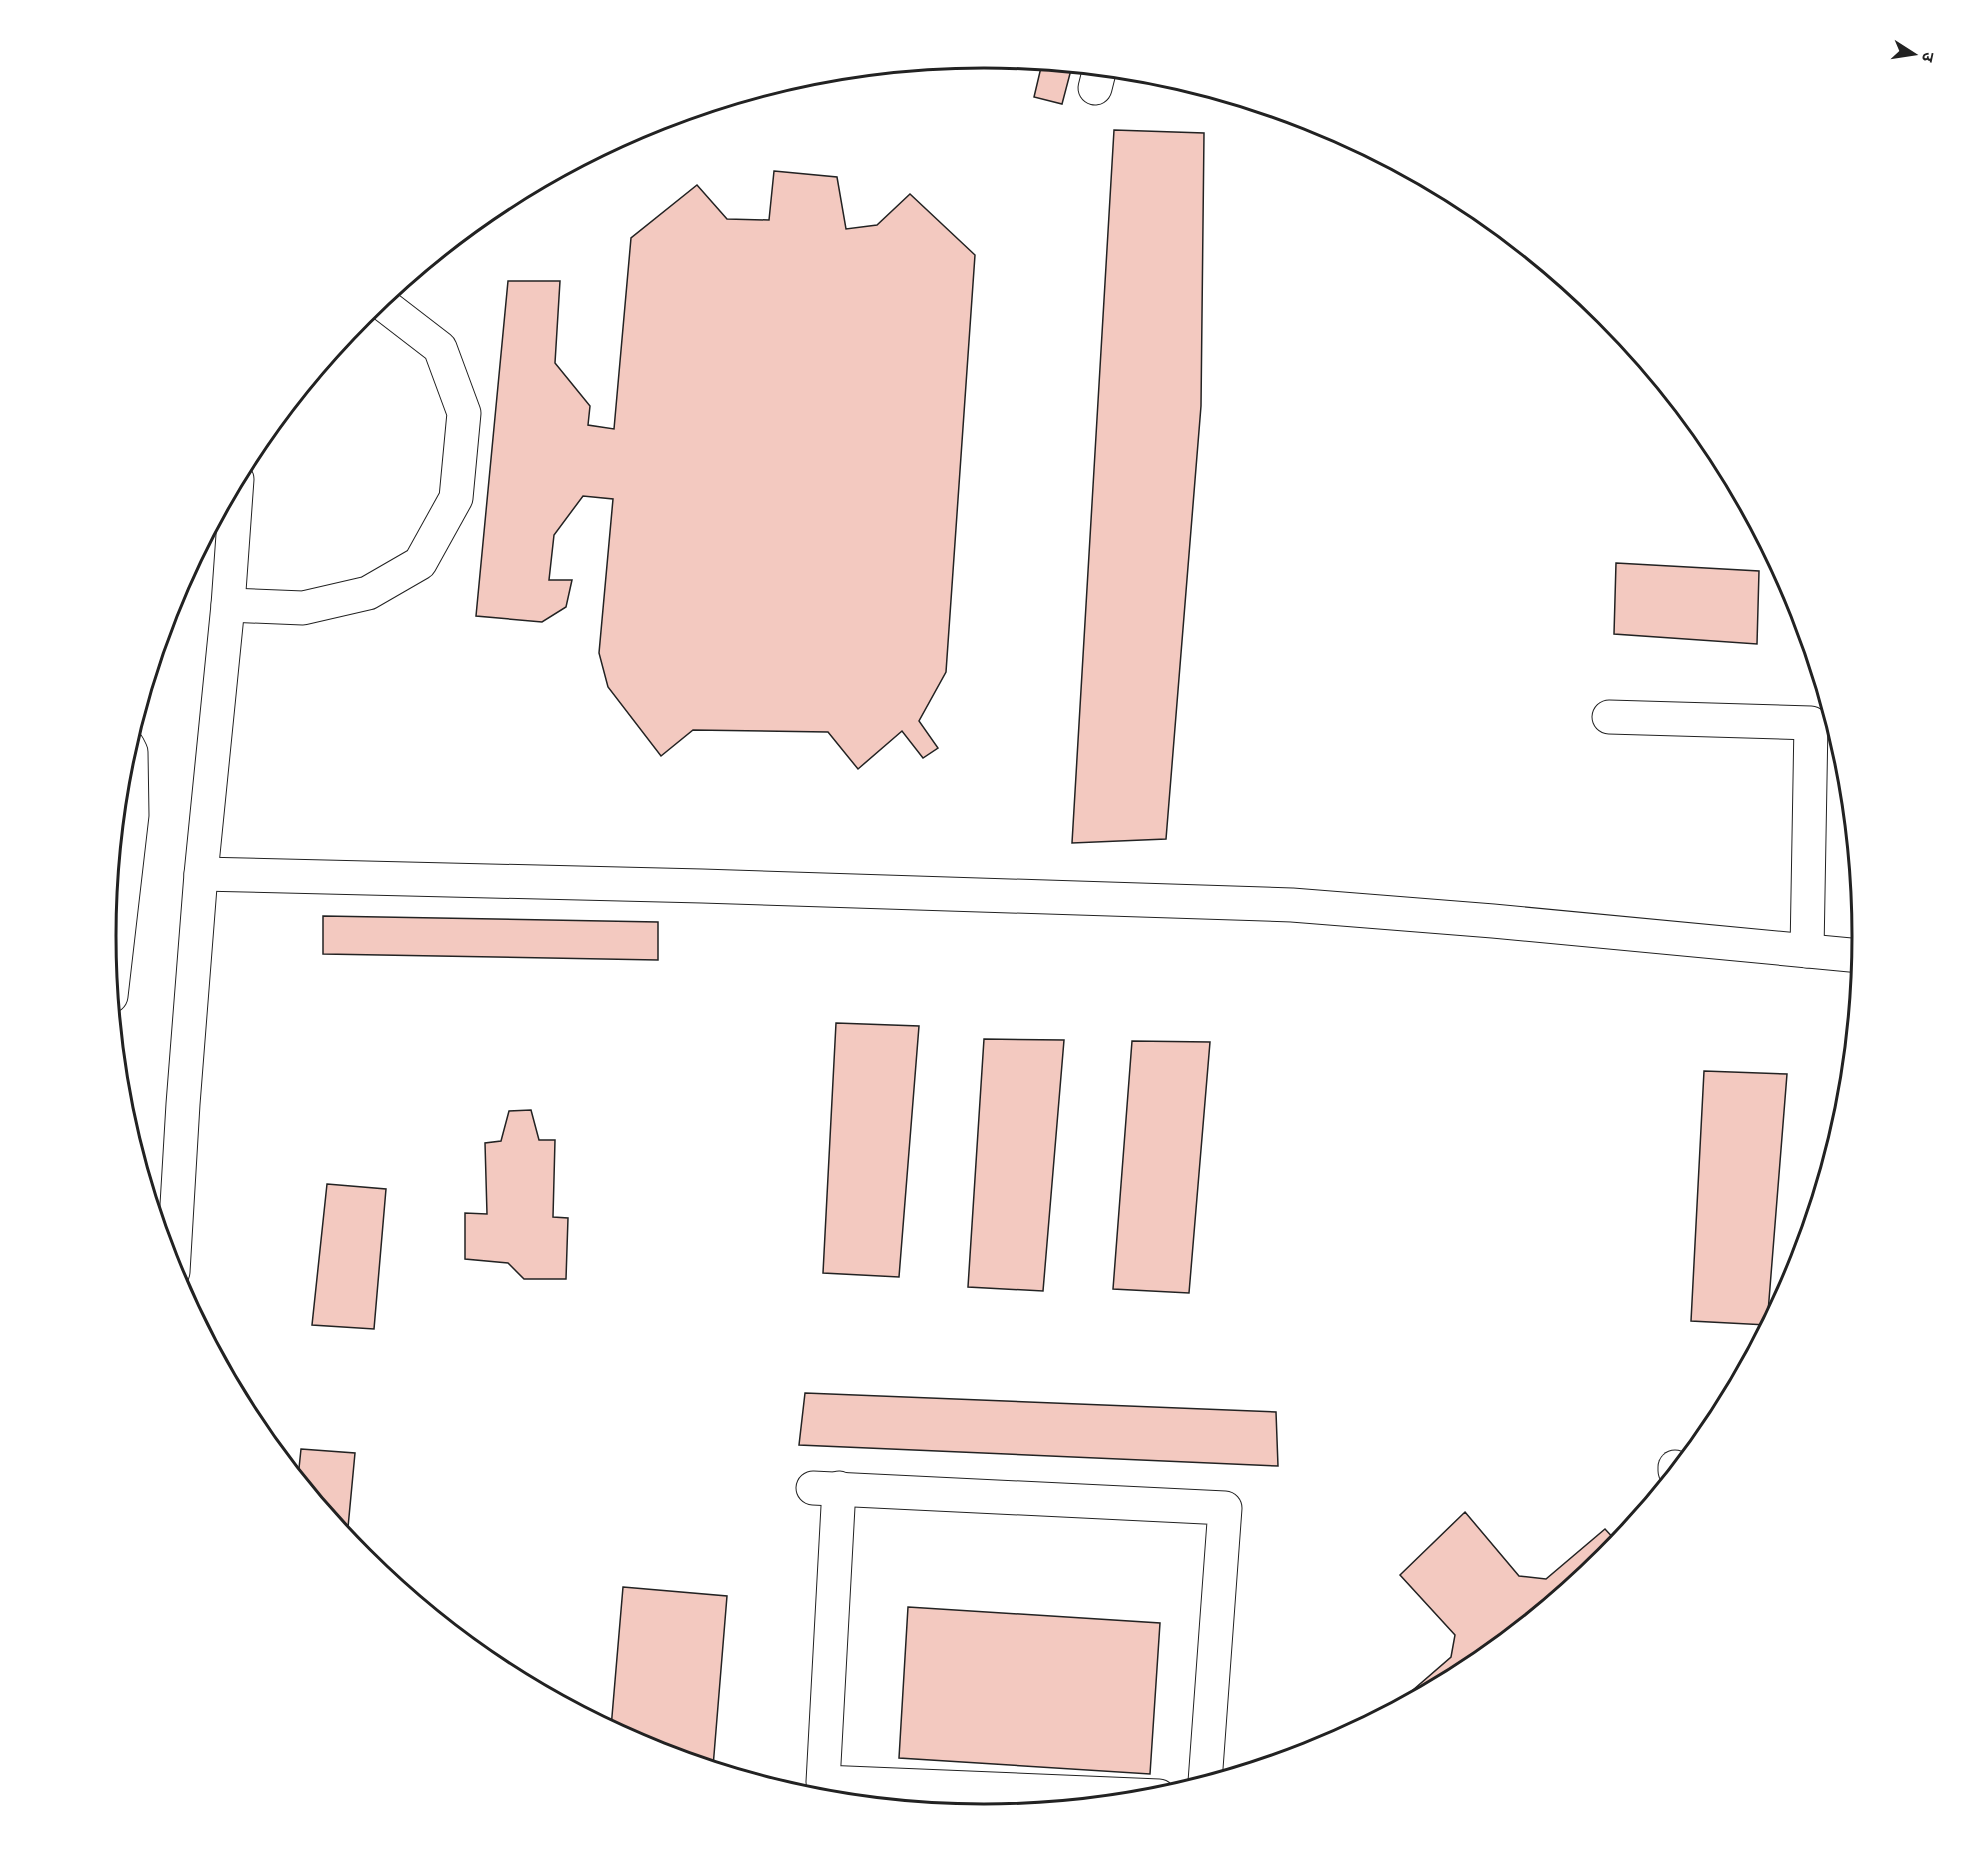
<svg xmlns="http://www.w3.org/2000/svg" width="1968" height="1871" viewBox="0 0 1968 1871" font-family="'Alegreya Sans','Noto Sans Devanagari',sans-serif">
  <style>
    .building { fill: #f3c9c0; stroke: #222; stroke-width: 1.5 }
    .lines { fill: none; stroke-linecap: round; stroke-linejoin: round }
    .minor-casing { stroke: #222; stroke-width: 35 }
    .minor { stroke: #fff; stroke-width: 33 }
    .rim { fill: none; stroke: #222; stroke-width: 3 }
  </style>
  <rect width="100%" height="100%" fill="#fff"/>
  <g class="building">
    <polygon points="1042,63 1072,66 1062,104 1034,97"/>
    <polygon points="1114,130 1204,133 1201,406 1166,839 1072,843"/>
    <polygon points="774,171 837,177 846,229 877,225 910,194 975,255 946,672 919,721 938,748 923,758 902,731 858,769 828,732 693,730 661,756 608,687 599,653 613,499 583,496 554,535 549,580 572,580 566,607 542,622 476,616 508,281 560,281 555,363 590,406 588,425 614,429 631,238 697,185 727,219 769,220"/>
    <polygon points="1616,563 1759,571 1757,644 1614,634"/>
    <polygon points="323,916 658,922 658,960 323,954"/>
    <polygon points="836,1023 919,1026 899,1277 823,1273"/>
    <polygon points="984,1039 1064,1040 1043,1291 968,1287"/>
    <polygon points="1132,1041 1210,1042 1189,1293 1113,1289"/>
    <polygon points="1704,1071 1787,1074 1767,1325 1691,1321"/>
    <polygon points="531,1110 539,1140 555,1140 553,1217 568,1218 566,1279 524,1279 508,1263 465,1259 465,1213 487,1214 485,1143 501,1141 509,1111"/>
    <polygon points="327,1184 386,1189 374,1329 312,1325"/>
    <polygon points="805,1393 1276,1412 1278,1466 799,1445"/>
    <polygon points="301,1449 355,1453 347,1538 298,1478"/>
    <polygon points="1465,1512 1519,1576 1546,1579 1605,1529 1617,1542 1605,1557 1472,1666 1391,1709 1451,1657 1455,1635 1400,1575"/>
    <polygon points="623,1587 727,1596 713,1767 647,1747 611,1728"/>
    <polygon points="908,1607 1160,1623 1150,1774 899,1758"/>
  </g>
  <g class="lines">
    <g class="minor-casing">
      <g id="minor">
        <polyline points="1095,88 1100,68"/>
        <polyline points="228,605 303,608 368,593 420,563 456,498 464,413 440,348 379,301"/>
        <polyline points="1609,717 1811,723 1807,951"/>
        <polyline points="201,874 702,886 1292,905 1493,921 1861,956"/>
        <polyline points="111,996 132,815 131,752 128,746"/>
        <polyline points="173,1272 183,1104 201,874 228,605 237,479"/>
        <polyline points="1675,1467 1675,1471"/>
        <polyline points="813,1488 1225,1508 1205,1782"/>
        <polyline points="839,1488 823,1782 1159,1796"/>
      </g>
    </g>
    <use href="#minor" class="minor"/>
  </g>
  <path d="M0 0H1968V1871H0ZM116 936a868 868 0 1 1 1736 0a868 868 0 1 1-1736 0Z" fill="#fff" fill-rule="evenodd"/>
  <path class="rim" d="M116 936a868 868 0 1 1 1736 0a868 868 0 1 1-1736 0Z"/>
  <g transform="translate(1914 54) rotate(102)" stroke="#ffffff" stroke-width="4.5" paint-order="stroke">
  <path d="M0-4.5L10 22L0 15L-10 22Z" fill="#222222"/>
  <text y="-9" font-size="16" font-weight="bold" text-anchor="middle" fill="#222222">उ</text>
  </g>
</svg>
